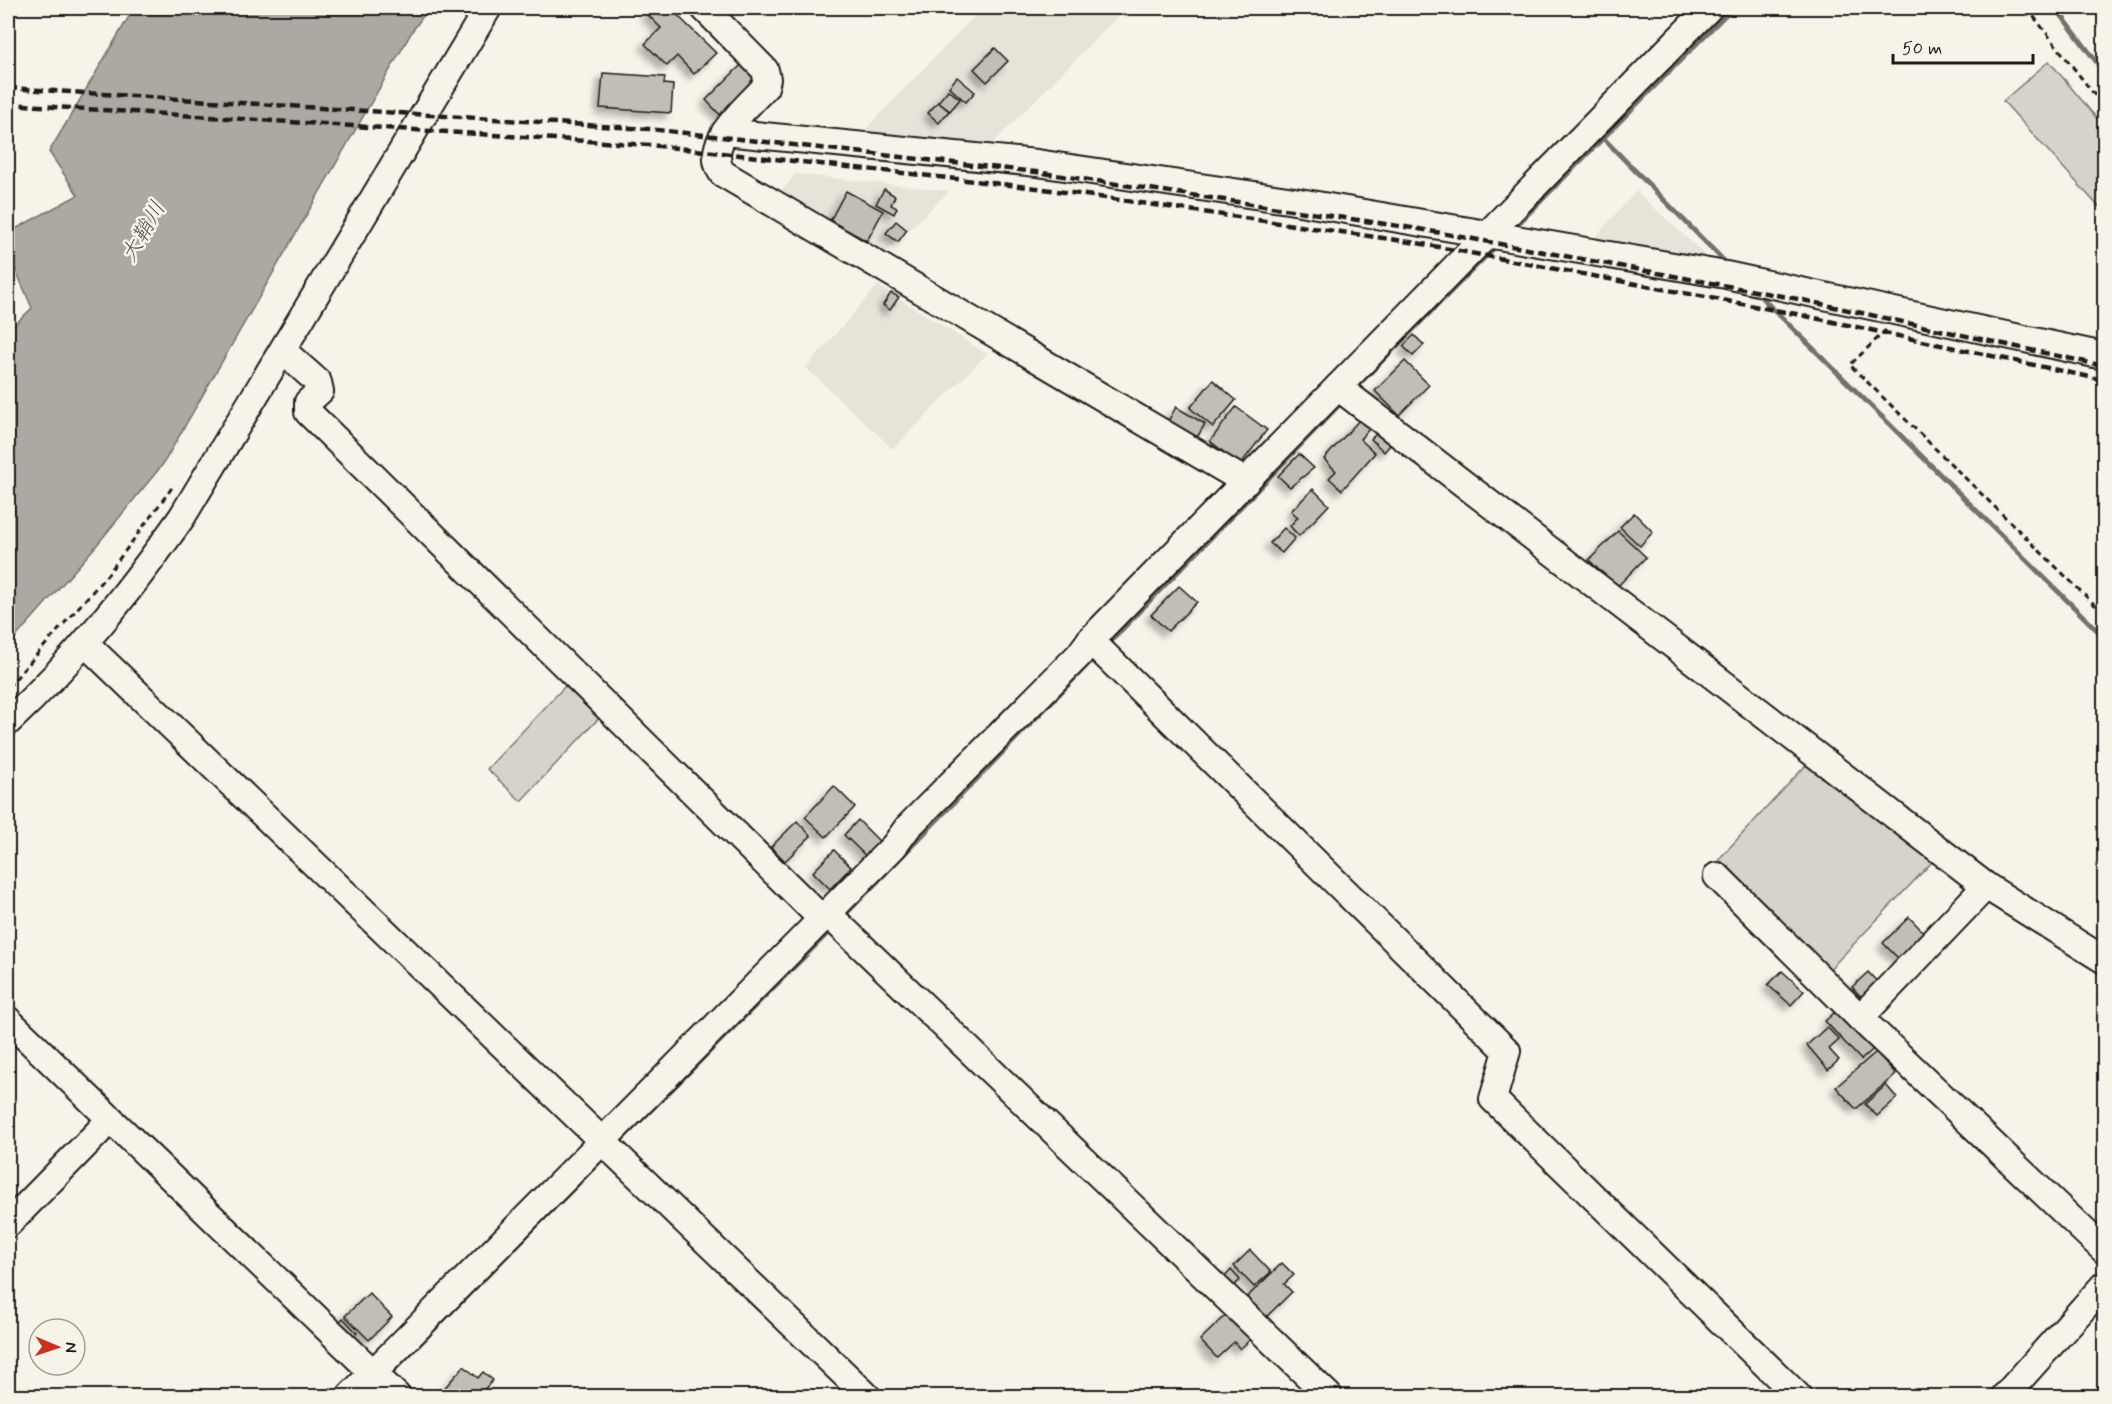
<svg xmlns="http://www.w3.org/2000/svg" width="2112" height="1404" viewBox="0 0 2112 1404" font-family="Mynerve,'Klee One',sans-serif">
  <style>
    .built { fill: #e6e3d9 }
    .green { fill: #d7d3cb; stroke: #7a7874; stroke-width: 1.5 }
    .water { fill: #aca9a2; stroke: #72716c; stroke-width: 1.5 }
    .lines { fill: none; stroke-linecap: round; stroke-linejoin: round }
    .stream { stroke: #72716c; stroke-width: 5 }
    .building { fill: #c0beb5; stroke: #1c1c1c; stroke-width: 1.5; filter: url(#shadow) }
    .minor-casing { stroke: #1c1c1c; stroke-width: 30 }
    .path { stroke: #1c1c1c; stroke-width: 3; stroke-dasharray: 6 4.5; stroke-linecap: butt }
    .minor { stroke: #f7f3e8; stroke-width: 26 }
    .rail { stroke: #1c1c1c; stroke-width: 4.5; stroke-dasharray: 9 4.5; stroke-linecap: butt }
    .labels { text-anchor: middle; stroke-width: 5; stroke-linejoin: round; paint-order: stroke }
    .water-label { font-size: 22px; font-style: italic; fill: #565452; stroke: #f7f3e8 }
  </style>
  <defs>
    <filter id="shadow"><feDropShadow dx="-5.5" dy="5.5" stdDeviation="3" flood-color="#0004"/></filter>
  </defs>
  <rect width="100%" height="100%" fill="#f7f3e8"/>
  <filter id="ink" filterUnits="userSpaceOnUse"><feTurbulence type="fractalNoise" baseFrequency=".0167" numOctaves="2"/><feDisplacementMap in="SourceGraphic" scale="12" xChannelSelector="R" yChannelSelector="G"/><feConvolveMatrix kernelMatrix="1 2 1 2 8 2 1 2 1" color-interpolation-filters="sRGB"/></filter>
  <g filter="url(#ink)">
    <g class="built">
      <polygon points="982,8 1126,8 987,149 861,134"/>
      <polygon points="796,174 949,191 883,255 775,198"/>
      <polygon points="1636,191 1717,266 1591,242"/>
      <polygon points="878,285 987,354 893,449 806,368"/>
    </g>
    <g class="green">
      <polygon points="2049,61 2104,127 2104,200 2099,207 2003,101"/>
      <polygon points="565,686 599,718 521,801 487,769"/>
      <polygon points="1808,763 1934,860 1829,970 1719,859"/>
    </g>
    <polygon class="water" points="134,8 429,8 413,30 163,464 96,546 8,646 8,331 32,308 8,252 8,233 78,195 49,152"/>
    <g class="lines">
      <g class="stream">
        <polyline points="2056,8 2104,72"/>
        <polyline points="1603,138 1730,267"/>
        <polyline points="1512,230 1732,8"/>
        <polyline points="1754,290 2104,637"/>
        <polyline points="1353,390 1497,245"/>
        <polyline points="1105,647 1343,401"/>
        <polyline points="842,918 1097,655"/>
        <polyline points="616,1145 832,929"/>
        <polyline points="388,1376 607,1154"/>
        <polyline points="368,1396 377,1387"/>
      </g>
    </g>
    <g class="building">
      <polygon points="651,8 670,8 716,53 694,74 677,56 667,66 645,44 661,28 646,13"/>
      <polygon points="995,48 1008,61 987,82 974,69"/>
      <polygon points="742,64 759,82 723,118 706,100"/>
      <polygon points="603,73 665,77 664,84 673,85 671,113 600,108"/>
      <polygon points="957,77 975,92 966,102 949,87"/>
      <polygon points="948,90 960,99 950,111 938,102"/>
      <polygon points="938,102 949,111 939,123 928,113"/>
      <polygon points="884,189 895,196 891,205 897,208 894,214 876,204"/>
      <polygon points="846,191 883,211 867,241 830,221"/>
      <polygon points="896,221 907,230 898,242 886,233"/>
      <polygon points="891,293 899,297 890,310 883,305"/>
      <polygon points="1414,335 1424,345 1413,356 1403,346"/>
      <polygon points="1405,361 1429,385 1399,415 1375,391"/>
      <polygon points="1213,380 1236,400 1213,427 1190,408"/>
      <polygon points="1176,407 1205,424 1195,441 1166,425"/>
      <polygon points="1236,407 1267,430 1240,465 1210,441"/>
      <polygon points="1361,418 1371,427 1360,439 1375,453 1342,490 1329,478 1336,471 1324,459"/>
      <polygon points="1379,431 1391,444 1384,452 1371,439"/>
      <polygon points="1299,454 1314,468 1290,487 1278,476"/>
      <polygon points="1313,489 1329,505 1299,536 1290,526 1298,517 1291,511"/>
      <polygon points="1634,513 1653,532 1640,546 1620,527"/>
      <polygon points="1284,528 1295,538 1282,553 1270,543"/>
      <polygon points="1618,531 1646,557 1614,590 1594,571 1597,568 1589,560"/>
      <polygon points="1179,586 1197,602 1168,631 1151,615"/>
      <polygon points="834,786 855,807 826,837 805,817"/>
      <polygon points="858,820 883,845 870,860 844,835"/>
      <polygon points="797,821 811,836 785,861 771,847"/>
      <polygon points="834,850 851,867 830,889 813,872"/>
      <polygon points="1909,917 1931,940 1906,966 1883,943"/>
      <polygon points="1782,971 1804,991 1791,1005 1768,985"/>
      <polygon points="1868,972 1883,988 1867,1003 1852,987"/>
      <polygon points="1843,1005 1878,1045 1861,1060 1825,1021"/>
      <polygon points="1827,1027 1839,1040 1829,1049 1839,1060 1828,1070 1807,1045"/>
      <polygon points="1876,1052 1896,1074 1856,1109 1836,1087"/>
      <polygon points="1886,1085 1897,1098 1877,1116 1865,1104"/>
      <polygon points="1250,1250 1271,1272 1254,1287 1234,1266"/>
      <polygon points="1282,1263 1294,1275 1284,1284 1292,1292 1263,1320 1244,1300"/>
      <polygon points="1231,1270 1240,1280 1230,1290 1221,1281"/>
      <polygon points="369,1293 392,1317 369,1340 345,1316"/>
      <polygon points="1230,1311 1254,1336 1240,1349 1234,1342 1217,1358 1200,1340"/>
      <polygon points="343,1318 357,1333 350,1340 336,1325"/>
      <polygon points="464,1366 478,1378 483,1372 493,1380 478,1396 446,1396 441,1392"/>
    </g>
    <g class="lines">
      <g class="minor-casing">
        <g id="minor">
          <path d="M704,8L765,70L767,79L765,87C745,110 702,142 722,173L1246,482"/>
          <polyline points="725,132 1037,163 1288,200 1726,275 2104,356"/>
          <polyline points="283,351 318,382 320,391 308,402 308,412 821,918"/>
          <polyline points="1338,387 1986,886 2104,960"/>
          <polyline points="1090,640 1507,1051 1493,1099 1798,1396"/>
          <polyline points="86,644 867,1396"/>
          <path d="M8,722C76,659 129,592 182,517L488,8"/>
          <polyline points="1717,876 1860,1018 2104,1250"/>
          <polyline points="827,913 1329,1396"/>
          <polyline points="1860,1018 1986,886"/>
          <polyline points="8,1020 397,1396"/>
          <polyline points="8,1224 111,1119"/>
          <polyline points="350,1396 894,846 908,827 1079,655 1090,640 1709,8"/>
          <polyline points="2005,1396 2104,1285"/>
        </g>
      </g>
      <g class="path">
        <polyline points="2027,8 2104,107"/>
        <polyline points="1886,330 1850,365 2104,614"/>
        <polyline points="8,687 108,574 174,485"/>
      </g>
      <use href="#minor" class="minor"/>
      <g class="rail">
        <polyline points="8,88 649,129 1036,172 1419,229 1798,299 2104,366"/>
        <polyline points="8,104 650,145 1037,188 1417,243 1796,314 2104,380"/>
      </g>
    </g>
  </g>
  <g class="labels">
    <g class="water-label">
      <text transform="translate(142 231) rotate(-60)" y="8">大鞘川</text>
    </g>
  </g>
  <rect width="2112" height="1404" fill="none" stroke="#f7f3e8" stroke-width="30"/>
  <rect x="15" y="15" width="2082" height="1374" fill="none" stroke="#1c1c1c" stroke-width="2" filter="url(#ink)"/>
  <g transform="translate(57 1347) rotate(92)"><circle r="28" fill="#f7f3e8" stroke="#9f9d96" stroke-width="1.5"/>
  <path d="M0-4.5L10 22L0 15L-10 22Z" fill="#c8321e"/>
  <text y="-9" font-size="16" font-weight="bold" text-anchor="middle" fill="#1c1c1c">N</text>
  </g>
  <path d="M1893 54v9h140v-9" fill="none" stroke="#1c1c1c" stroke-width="3"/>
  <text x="1902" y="54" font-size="18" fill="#1c1c1c" stroke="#f7f3e8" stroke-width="4.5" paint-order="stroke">50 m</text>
</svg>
